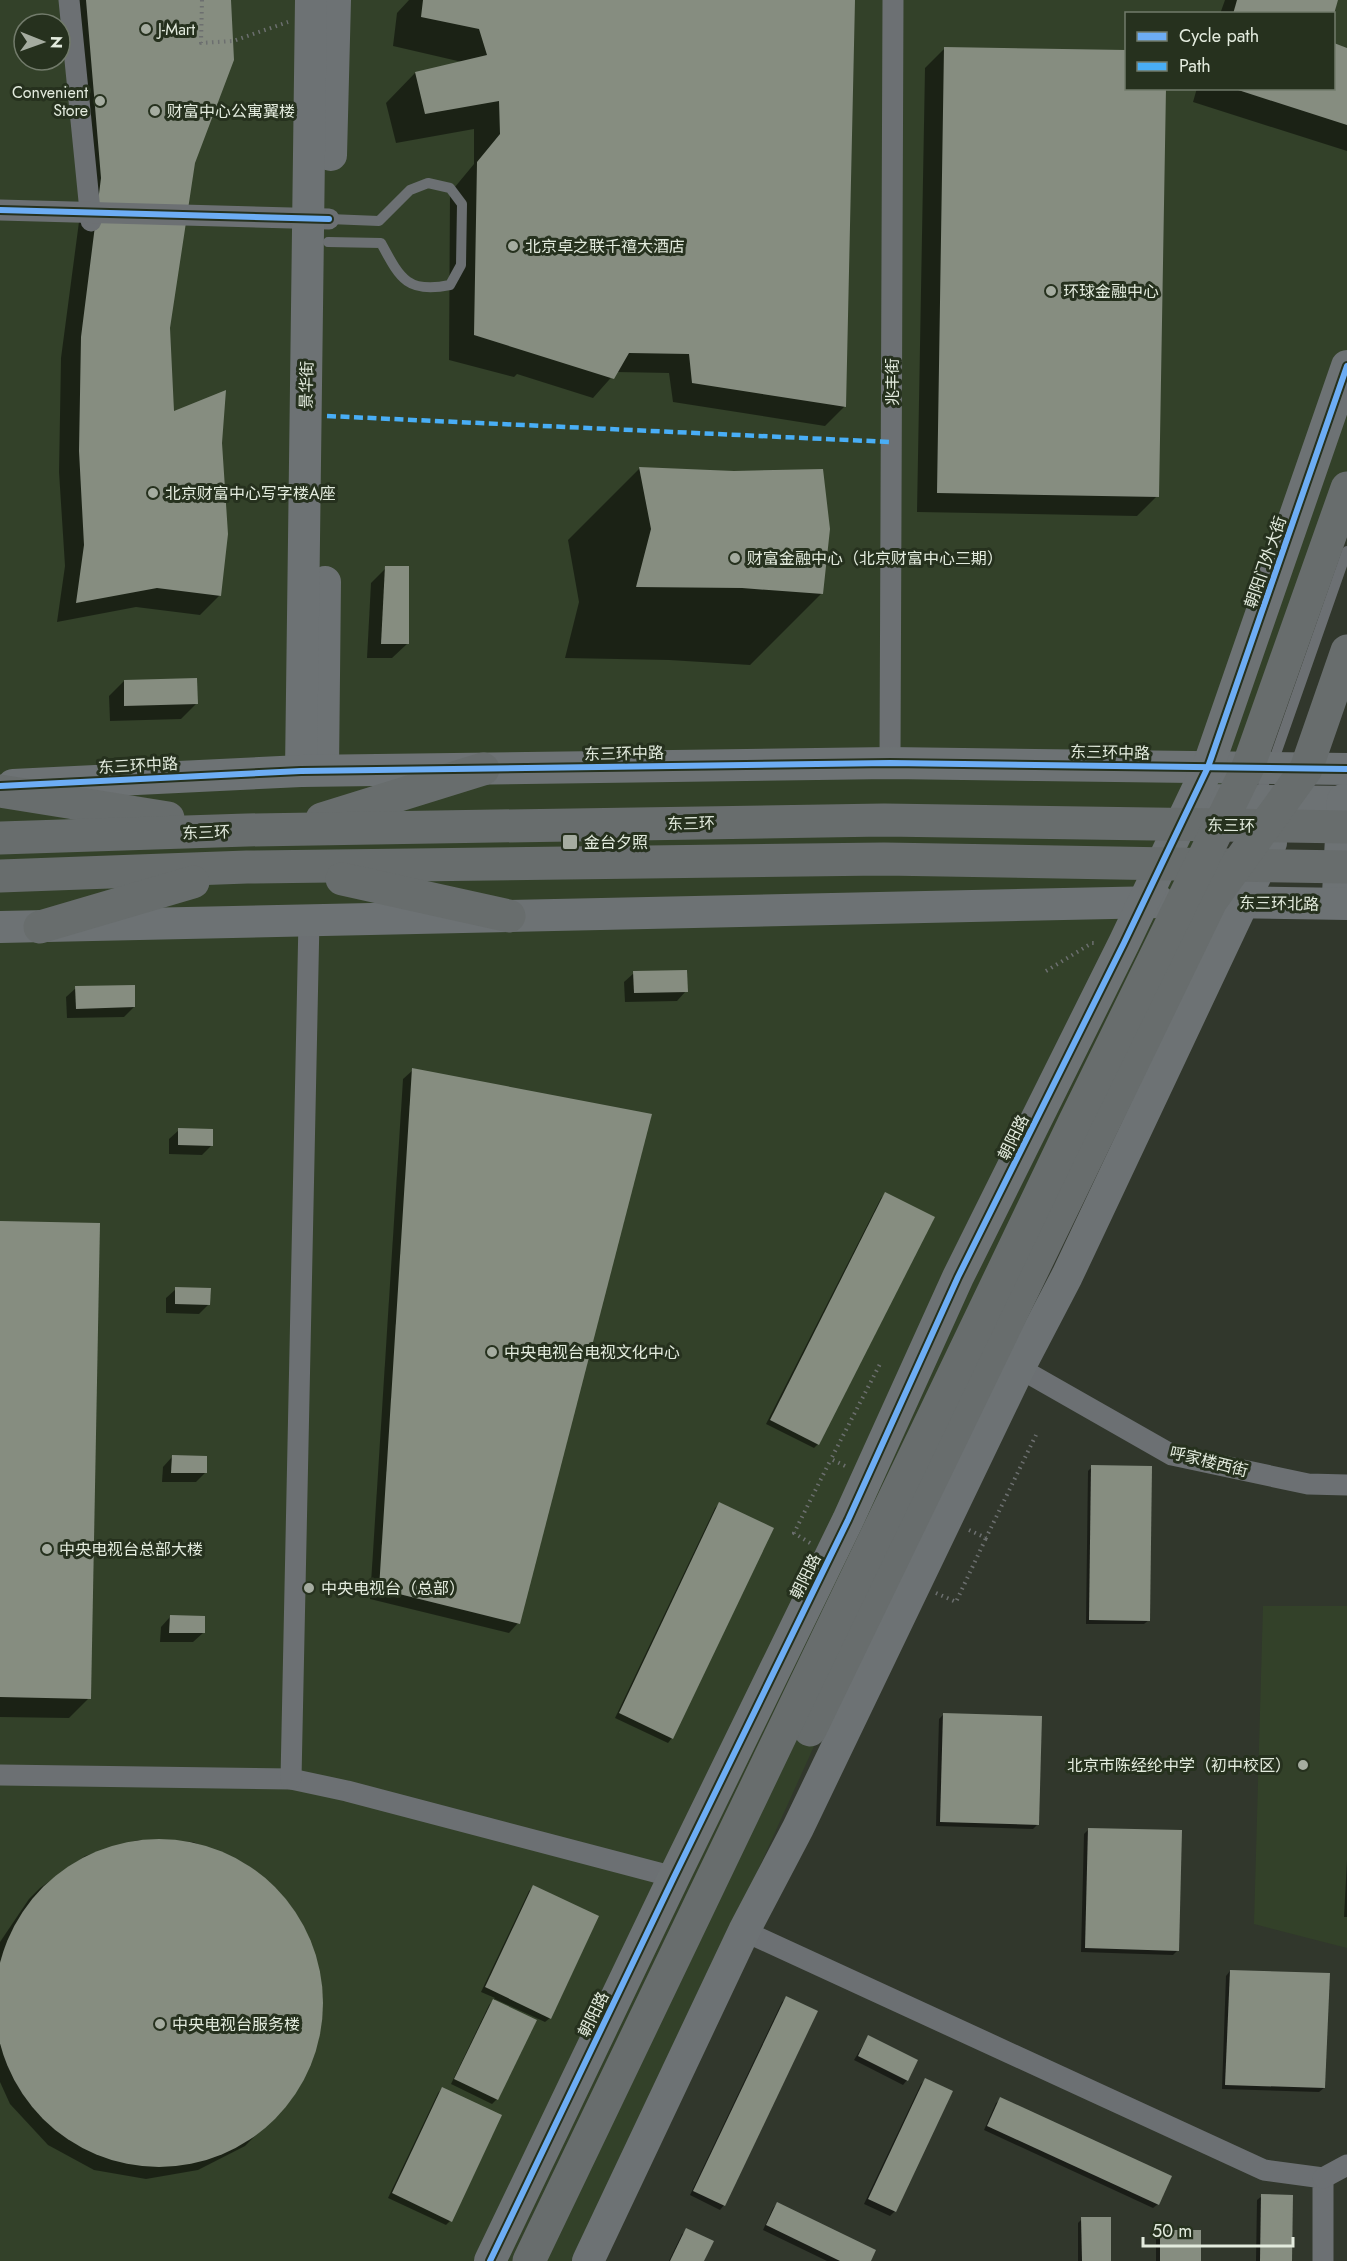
<svg xmlns="http://www.w3.org/2000/svg" width="1347" height="2261" viewBox="0 0 1347 2261" font-family="Jost,'Noto Sans SC',sans-serif">
  <style>
    .built { fill: #334129; fill-rule: evenodd }
    .shadow { fill: #0007 }
    .building { fill: #868d80 }
    .lines { fill: none; stroke-linecap: round; stroke-linejoin: round }
    .path { stroke: #6c6f6f; stroke-width: 4; stroke-dasharray: 1.5 4.5; stroke-linecap: butt }
    .lane { stroke: #6c7073; stroke-width: 10 }
    .street { stroke: #6c7073; stroke-width: 21 }
    .secondary { stroke: #6d7274; stroke-width: 32 }
    .highway { stroke: #686d6d; stroke-width: 33 }
    .quiet { stroke: #49aef6; stroke-width: 4.5; stroke-dasharray: 9 4.5; stroke-linecap: butt }
    .cycleway-casing { stroke: #26311e; stroke-width: 10 }
    .cycleway { stroke: #6dadf4; stroke-width: 6 }
    .poi-dot { fill: #a5aca0; stroke: #26311e; stroke-width: 2 }
    .labels { text-anchor: middle; stroke-width: 6; stroke-linejoin: round; paint-order: stroke }
    .poi-label { font-size: 16px; fill: #e3ebde; stroke: #26311e; text-anchor: start }
    .street-label { font-size: 16px; fill: #e3ebde; stroke: #26311e }
  </style>
  <rect width="100%" height="100%" fill="#31372c"/>
  <g class="built">
    <path d="M0,0H1347V492L1231,825L581,2261H0ZM1126,14H1334V88H1126ZM24,24H60V60H24Z"/>
    <polygon points="1263,1606 1347,1606 1347,1948 1254,1924"/>
  </g>
  <g class="shadow">
    <polygon points="64,0 230,0 194,163 169,328 173,414 221,443 220,595 200,615 136,607 57,622 65,566 59,472 61,358 82,199"/>
    <polygon points="409,0 854,0 844,407 825,426 673,402 669,373 616,372 593,398 517,374 514,377 449,360 450,193 474,164 474,129 396,143 386,103 415,73 462,62 393,46 397,13"/>
    <polygon points="1225,0 1336,0 1332,14 1220,14"/>
    <polygon points="1334,45 1347,50 1347,151 1193,102 1197,88 1334,88"/>
    <polygon points="945,48 1126,51 1126,88 1157,496 1137,516 917,512 925,68"/>
    <polygon points="640,468 822,593 750,665 669,660 565,658 579,602 568,540"/>
    <polygon points="386,568 407,644 392,658 367,658 371,583"/>
    <polygon points="124,681 196,704 181,719 110,721 109,696"/>
    <polygon points="634,973 686,991 677,1001 625,1002 624,982"/>
    <polygon points="76,988 134,1007 124,1017 67,1018 66,997"/>
    <polygon points="413,1070 518,1623 509,1633 370,1599 403,1079"/>
    <polygon points="179,1130 212,1145 202,1155 169,1154 169,1139"/>
    <polygon points="886,1194 818,1444 814,1448 766,1424 881,1198"/>
    <polygon points="0,1223 89,1698 69,1718 0,1717"/>
    <polygon points="176,1289 209,1304 199,1314 166,1313 166,1298"/>
    <polygon points="172,1457 205,1473 196,1482 162,1482 163,1467"/>
    <polygon points="1092,1467 1149,1620 1144,1624 1086,1624 1088,1471"/>
    <polygon points="719,1504 672,1738 668,1743 615,1718 715,1508"/>
    <polygon points="170,1617 203,1633 193,1642 160,1642 161,1627"/>
    <polygon points="944,1714 1037,1825 1033,1829 936,1826 939,1719"/>
    <polygon points="1089,1829 1178,1950 1173,1955 1081,1952 1084,1834"/>
    <polygon points="138,1840 193,1842 244,1863 286,1900 311,1946 322,1998 315,2050 292,2098 255,2136 245,2146 198,2170 146,2179 94,2170 48,2145 10,2104 0,2082 0,1942 29,1899 40,1888 85,1856"/>
    <polygon points="1347,1860 1347,1917 1344,1917"/>
    <polygon points="534,1886 550,2018 545,2022 495,1999 494,2001 535,2021 497,2099 492,2104 451,2084 489,2005 495,1998 481,1992 529,1891"/>
    <polygon points="1230,1971 1324,2088 1319,2092 1222,2089 1226,1976"/>
    <polygon points="786,1998 724,2205 720,2210 690,2195 782,2002"/>
    <polygon points="868,2037 907,2080 903,2085 854,2060"/>
    <polygon points="925,2080 895,2211 890,2216 864,2204 921,2084"/>
    <polygon points="442,2088 450,2221 446,2225 388,2198 438,2093"/>
    <polygon points="1001,2099 1158,2204 1153,2208 984,2130 996,2103"/>
    <polygon points="1262,2196 1291,2261 1256,2261 1257,2200"/>
    <polygon points="777,2204 870,2261 827,2261 763,2230 773,2208"/>
    <polygon points="1082,2219 1110,2261 1078,2261 1078,2223"/>
    <polygon points="687,2230 703,2261 669,2261 682,2234"/>
    <polygon points="1160,2231 1200,2261 1156,2261 1156,2236"/>
  </g>
  <g class="building">
    <polygon points="86,0 231,0 234,60 195,163 170,328 174,411 226,390 222,443 228,534 221,596 157,588 76,603 84,545 79,451 81,337 101,178"/>
    <polygon points="423,0 855,0 846,407 692,383 689,354 629,353 614,379 474,335 477,162 500,134 499,101 425,114 415,72 487,55 479,29 421,17"/>
    <polygon points="1237,0 1338,0 1334,14 1233,14"/>
    <polygon points="1334,43 1347,48 1347,125 1235,89 1334,88"/>
    <polygon points="944,47 1126,50 1126,88 1166,88 1159,497 937,493"/>
    <polygon points="639,467 734,471 823,469 830,529 823,594 742,588 636,587 651,529"/>
    <polygon points="385,566 409,566 409,644 381,644"/>
    <polygon points="197,678 198,704 124,706 124,680"/>
    <polygon points="687,970 688,992 634,993 633,971"/>
    <polygon points="135,985 135,1007 76,1009 75,986"/>
    <polygon points="412,1068 652,1114 520,1624 379,1589"/>
    <polygon points="178,1128 213,1129 213,1146 178,1145"/>
    <polygon points="885,1192 935,1217 819,1445 770,1420"/>
    <polygon points="0,1221 100,1223 91,1699 0,1697"/>
    <polygon points="175,1287 211,1288 210,1305 175,1304"/>
    <polygon points="172,1455 207,1456 207,1473 171,1473"/>
    <polygon points="1091,1465 1152,1466 1150,1621 1089,1620"/>
    <polygon points="719,1502 774,1528 673,1739 619,1713"/>
    <polygon points="170,1615 205,1616 205,1633 169,1633"/>
    <polygon points="943,1713 1042,1716 1039,1825 940,1822"/>
    <polygon points="1088,1828 1182,1830 1179,1951 1085,1948"/>
    <circle cx="159" cy="2003" r="164"/>
    <polygon points="533,1885 599,1916 551,2019 485,1987"/>
    <polygon points="1230,1970 1330,1973 1325,2088 1225,2085"/>
    <polygon points="786,1996 818,2011 725,2206 693,2191"/>
    <polygon points="493,1999 537,2020 498,2100 454,2079"/>
    <polygon points="868,2035 918,2060 908,2081 858,2056"/>
    <polygon points="925,2078 953,2091 896,2212 868,2199"/>
    <polygon points="442,2087 502,2115 452,2222 392,2193"/>
    <polygon points="1000,2097 1172,2176 1159,2205 987,2126"/>
    <polygon points="1261,2194 1293,2195 1292,2261 1260,2261"/>
    <polygon points="777,2202 876,2250 871,2261 840,2261 766,2225"/>
    <polygon points="1081,2217 1111,2217 1111,2261 1082,2261"/>
    <polygon points="686,2228 714,2241 704,2261 670,2261"/>
    <rect x="1160" y="2230" width="41" height="31"/>
  </g>
  <g class="lines">
    <g class="path">
      <polyline points="202,0 201,43 233,41 288,22"/>
      <polyline points="1046,971 1092,943 1096,943"/>
      <polyline points="845,1466 831,1459 881,1362"/>
      <polyline points="969,1530 986,1538 1036,1435"/>
      <polyline points="810,1543 794,1533 831,1459"/>
      <polyline points="936,1593 956,1602 986,1538"/>
    </g>
    <g class="lane">
      <path d="M328,242L381,243C400,278 407,294 450,285L461,265L462,204L450,188L428,183L410,190L379,221L329,219"/>
      <polyline points="1258,797 1271,768 1347,551"/>
    </g>
    <g class="street">
      <polyline points="69,0 91,221"/>
      <polyline points="0,210 329,219"/>
      <polyline points="890,763 893,0"/>
      <polyline points="1019,1368 1172,1455 1308,1484 1347,1485"/>
      <polyline points="0,1775 291,1779 347,1791 674,1877"/>
      <polyline points="291,1779 309,920"/>
      <polyline points="744,1931 1264,2170 1323,2178 1323,2261"/>
      <polyline points="1323,2178 1347,2165"/>
    </g>
    <g class="secondary">
      <polyline points="331,155 335,0"/>
      <polyline points="323,770 325,582"/>
      <polyline points="301,771 311,0"/>
      <polyline points="13,785 301,771 890,763 1347,769"/>
      <polyline points="1208,800 1347,802"/>
      <polyline points="1338,894 1343,800"/>
      <polyline points="1225,902 1347,904"/>
      <polyline points="0,927 1160,902"/>
      <polyline points="490,2261 674,1877 848,1520 958,1277 1124,943 1208,767 1347,366"/>
      <polyline points="588,2261 744,1931 798,1828 1019,1368 1067,1276 1271,843"/>
    </g>
    <g class="highway">
      <polyline points="0,791 168,818"/>
      <polyline points="322,819 483,769"/>
      <polyline points="0,838 247,830 884,820 1347,827"/>
      <polyline points="0,876 247,867 884,859 1347,867"/>
      <polyline points="342,879 509,916"/>
      <polyline points="40,927 193,882"/>
      <polyline points="810,1730 1211,901 1306,769 1347,651"/>
      <polyline points="529,2261 1074,1123 1248,767 1347,488"/>
    </g>
    <polyline class="quiet" points="327,416 891,442"/>
    <g class="cycleway-casing">
      <g id="cycleway">
        <polyline points="0,210 329,219"/>
        <polyline points="0,786 301,771 890,763 1347,769"/>
        <polyline points="490,2261 674,1877 848,1520 958,1277 1124,943 1208,767 1347,366"/>
      </g>
    </g>
    <use href="#cycleway" class="cycleway"/>
  </g>
  <g class="poi-dot">
    <circle cx="146" cy="29" r="6"/>
    <circle cx="100" cy="101" r="6"/>
    <circle cx="155" cy="111" r="6"/>
    <circle cx="513" cy="246" r="6"/>
    <circle cx="1051" cy="291" r="6"/>
    <circle cx="153" cy="493" r="6"/>
    <circle cx="735" cy="558" r="6"/>
    <rect x="562" y="834" width="16" height="16" rx="3"/>
    <circle cx="492" cy="1352" r="6"/>
    <circle cx="47" cy="1549" r="6"/>
    <circle cx="309" cy="1588" r="6"/>
    <circle cx="1303" cy="1765" r="6"/>
    <circle cx="160" cy="2024" r="6"/>
  </g>
  <g class="labels">
    <g class="poi-label">
      <text x="158" y="35">J-Mart</text>
      <text x="88" y="98" text-anchor="end">Convenient<tspan x="88" dy="18">Store</tspan></text>
      <text x="167" y="117">财富中心公寓翼楼</text>
      <text x="525" y="252">北京卓之联千禧大酒店</text>
      <text x="1063" y="297">环球金融中心</text>
      <text x="165" y="499">北京财富中心写字楼A座</text>
      <text x="747" y="564">财富金融中心（北京财富中心三期）</text>
      <text x="584" y="848">金台夕照</text>
      <text x="504" y="1358">中央电视台电视文化中心</text>
      <text x="59" y="1555">中央电视台总部大楼</text>
      <text x="321" y="1594">中央电视台（总部）</text>
      <text x="1291" y="1771" text-anchor="end">北京市陈经纶中学（初中校区）</text>
      <text x="172" y="2030">中央电视台服务楼</text>
    </g>
    <g class="street-label">
      <text transform="translate(892 382) rotate(-90)" y="6">兆丰街</text>
      <text transform="translate(306 385) rotate(-89)" y="6">景华街</text>
      <text transform="translate(1265 562) rotate(-71)" y="6">朝阳门外大街</text>
      <text transform="translate(1110 752) rotate(1)" y="6">东三环中路</text>
      <text transform="translate(624 753) rotate(-1)" y="6">东三环中路</text>
      <text transform="translate(138 765) rotate(-3)" y="6">东三环中路</text>
      <text transform="translate(691 823) rotate(-1)" y="6">东三环</text>
      <text transform="translate(1231 825) rotate(1)" y="6">东三环</text>
      <text transform="translate(206 832) rotate(-2)" y="6">东三环</text>
      <text transform="translate(1279 903) rotate(1)" y="6">东三环北路</text>
      <text transform="translate(1013 1137) rotate(-64)" y="6">朝阳路</text>
      <text transform="translate(1209 1461) rotate(14)" y="6">呼家楼西街</text>
      <text transform="translate(805 1576) rotate(-64)" y="6">朝阳路</text>
      <text transform="translate(593 2014) rotate(-64)" y="6">朝阳路</text>
    </g>
  </g>
  <rect x="1125" y="12" width="210" height="78" fill="#26311e" stroke="#727b6b" stroke-width="1.5"/>
  <rect x="1137" y="32" width="30" height="9" fill="#6dadf4" stroke="#727b6b" stroke-width="1.5"/>
  <text x="1179" y="42" font-size="18" fill="#e3ebde">Cycle path</text>
  <rect x="1137" y="62" width="30" height="9" fill="#49aef6" stroke="#727b6b" stroke-width="1.5"/>
  <text x="1179" y="72" font-size="18" fill="#e3ebde">Path</text>
  <g transform="translate(42 42) rotate(91)"><circle r="28" fill="#26311e" stroke="#727b6b" stroke-width="1.5"/>
  <path d="M0-4.5L10 22L0 15L-10 22Z" fill="#a5aca0"/>
  <text y="-9" font-size="16" font-weight="bold" text-anchor="middle" fill="#e3ebde">N</text>
  </g>
  <path d="M1143 2237v9h150v-9" fill="none" stroke="#e3ebde" stroke-width="3"/>
  <text x="1152" y="2237" font-size="18" fill="#e3ebde" stroke="#26311e" stroke-width="4.5" paint-order="stroke">50 m</text>
</svg>
